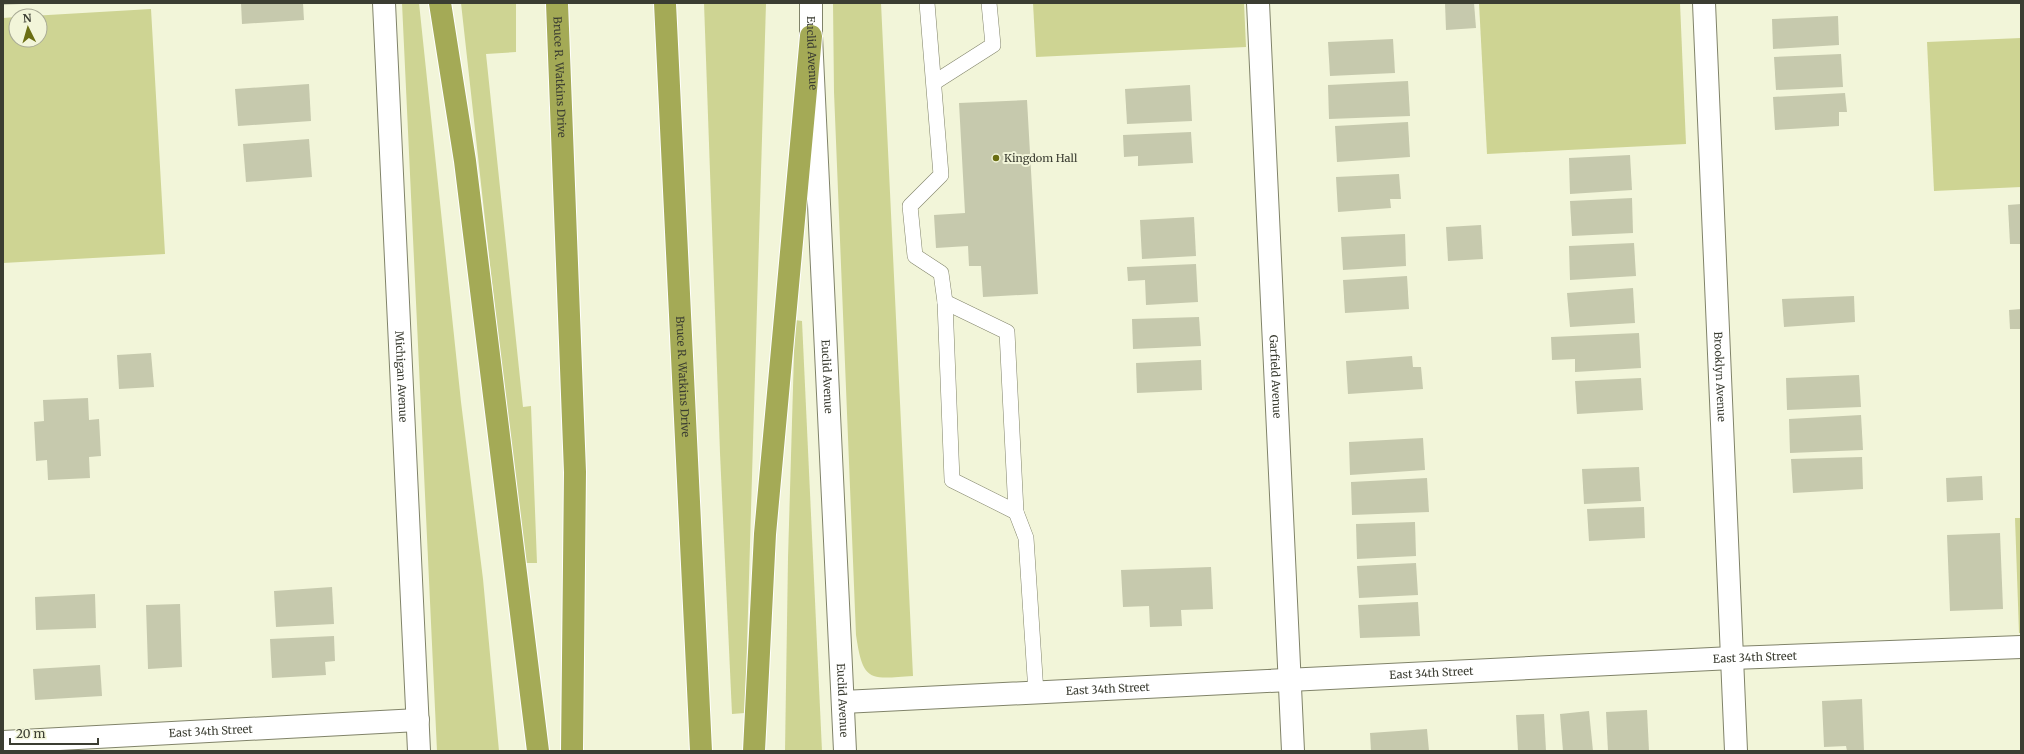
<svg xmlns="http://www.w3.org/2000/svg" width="2024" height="754" viewBox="0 0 2024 754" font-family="Merriweather,serif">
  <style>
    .green { fill: #ced493 }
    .building { fill: #c6c9ad }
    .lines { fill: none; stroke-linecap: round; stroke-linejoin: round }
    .service-casing { stroke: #808369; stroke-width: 16 }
    .minor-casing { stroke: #808369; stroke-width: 24 }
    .tertiary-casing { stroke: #808369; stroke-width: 24 }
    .motorway-casing { stroke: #fff; stroke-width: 24 }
    .service { stroke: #fff; stroke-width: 15 }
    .minor { stroke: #fff; stroke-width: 22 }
    .tertiary { stroke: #fff; stroke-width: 22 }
    .motorway { stroke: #a4aa56; stroke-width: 22 }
    .poi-dot { fill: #6a6e13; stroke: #f2f5d9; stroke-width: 1.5 }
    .labels { text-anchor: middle; stroke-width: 4; stroke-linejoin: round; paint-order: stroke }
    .street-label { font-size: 11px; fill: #3b3d32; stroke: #f2f5d9 }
    .poi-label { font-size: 11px; fill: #3b3d32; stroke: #f2f5d9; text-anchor: start }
  </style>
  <rect width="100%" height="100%" fill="#f2f5d9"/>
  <g class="green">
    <polygon points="402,3 419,3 461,402 483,579 499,751 437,751"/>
    <polygon points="461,3 516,3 516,52 486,54 523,407 531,406 537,563 523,563"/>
    <polygon points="704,3 766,3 745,713 732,714 720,453"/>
    <path d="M833,3H881L913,676C870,679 863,683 856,635L834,92Z"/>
    <polygon points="1033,3 1244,3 1246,47 1036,57"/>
    <polygon points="1479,3 1680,3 1686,144 1487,154"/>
    <polygon points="151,9 165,254 3,263 3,18 16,17 16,40 40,40 40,16 31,16"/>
    <polygon points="2021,38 2021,187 1934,191 1927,42"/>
    <polygon points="795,320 802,321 822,751 785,751 788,558"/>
    <polygon points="2015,518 2021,518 2021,633 2019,633"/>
  </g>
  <g class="building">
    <polygon points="3,3 22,3 22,4 3,5"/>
    <polygon points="241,3 303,3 304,20 242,24"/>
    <polygon points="1445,3 1474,3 1476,28 1446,30"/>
    <polygon points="1838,16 1839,45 1773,49 1772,19"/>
    <polygon points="1393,39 1395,73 1330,76 1328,42"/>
    <polygon points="1841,54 1843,87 1776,90 1774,57"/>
    <polygon points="1408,81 1410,116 1329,119 1328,85"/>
    <polygon points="309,84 311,121 238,126 235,89"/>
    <polygon points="1190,85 1192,121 1127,124 1125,89"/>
    <polygon points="1845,93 1847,112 1839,112 1839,126 1775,130 1773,97"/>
    <polygon points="1027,100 1038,294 983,297 981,266 969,266 968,246 936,248 934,215 965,213 959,103"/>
    <polygon points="1408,122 1410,157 1337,162 1335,126"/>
    <polygon points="1191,132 1193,163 1138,166 1138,156 1124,157 1123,135"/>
    <polygon points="309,139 312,177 246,182 243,144"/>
    <polygon points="1630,155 1632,190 1570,194 1569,158"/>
    <polygon points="1399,174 1401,199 1390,199 1391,208 1338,212 1336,177"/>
    <polygon points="1632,198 1633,233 1572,236 1570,201"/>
    <polygon points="2021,204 2021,244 2010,244 2008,205"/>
    <polygon points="1194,217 1196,256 1142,259 1140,220"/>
    <polygon points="1481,225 1483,259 1448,261 1446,227"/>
    <polygon points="1405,234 1406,266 1343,270 1341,237"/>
    <polygon points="1634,243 1636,276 1570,280 1569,246"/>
    <polygon points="1196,264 1198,302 1146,305 1145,280 1128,281 1127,267"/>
    <polygon points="1407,276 1409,309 1345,313 1343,280"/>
    <polygon points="1633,288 1635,323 1570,327 1567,293"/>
    <polygon points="1854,296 1855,322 1784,327 1782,299"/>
    <polygon points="2021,309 2021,329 2010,329 2009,310"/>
    <polygon points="1199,317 1201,346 1133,349 1132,319"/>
    <polygon points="1639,333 1641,368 1575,372 1575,359 1552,360 1551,337"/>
    <polygon points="151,353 154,387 119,389 117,355"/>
    <polygon points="1412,356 1413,367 1421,367 1423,389 1348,394 1346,361"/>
    <polygon points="1201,360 1202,390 1137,393 1136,363"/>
    <polygon points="1859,375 1861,407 1787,410 1786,378"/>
    <polygon points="1641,378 1643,410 1577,414 1575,381"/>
    <polygon points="88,398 89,420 99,419 101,456 89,457 90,478 48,480 47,460 36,461 34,422 44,421 43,400"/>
    <polygon points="1861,415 1863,450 1790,453 1789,419"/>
    <polygon points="1423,438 1425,470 1350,475 1349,442"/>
    <polygon points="1862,457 1863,489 1793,493 1791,459"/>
    <polygon points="1639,467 1641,501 1584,504 1582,469"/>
    <polygon points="1982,476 1983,500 1947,502 1946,478"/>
    <polygon points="1427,478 1429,512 1352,515 1351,482"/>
    <polygon points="1644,507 1645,538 1589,541 1587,509"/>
    <polygon points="1415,522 1416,556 1357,559 1356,524"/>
    <polygon points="2000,533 2003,609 1950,611 1947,535"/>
    <polygon points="1416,563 1418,595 1359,598 1357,566"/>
    <polygon points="1211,567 1213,609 1181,610 1182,626 1150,627 1149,606 1123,607 1121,570"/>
    <polygon points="332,587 334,624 276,627 274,591"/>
    <polygon points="95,594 96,628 36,630 35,597"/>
    <polygon points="1418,602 1420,636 1360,638 1358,605"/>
    <polygon points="180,604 182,667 148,669 146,605"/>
    <polygon points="334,636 335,661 325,662 326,675 272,678 270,639"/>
    <polygon points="100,665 102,696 35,700 33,669"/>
    <polygon points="1862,699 1864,751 1847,751 1846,746 1824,747 1822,701"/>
    <polygon points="1647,710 1649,751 1608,751 1606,712"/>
    <polygon points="1589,711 1593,751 1563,751 1560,714"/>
    <polygon points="1544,714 1546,751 1518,751 1516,715"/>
    <polygon points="1427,729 1429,751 1371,751 1370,733"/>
  </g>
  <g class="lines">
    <g class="service-casing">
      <g id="service">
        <polyline points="927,3 941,175 910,206 915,256 941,273 945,302 952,480 1016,512"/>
        <polyline points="935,82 993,45 989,3"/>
        <polyline points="945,302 1007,332 1016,512 1026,538 1036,693"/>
      </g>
    </g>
    <g class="minor-casing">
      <g id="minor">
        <path id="s1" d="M1258,3L1293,751"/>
        <path id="s2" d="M1704,3L1736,751"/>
        <path id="s3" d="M843,702L1732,658L2021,647"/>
        <path id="s4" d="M3,742L418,720"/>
      </g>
    </g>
    <g class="tertiary-casing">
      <g id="tertiary">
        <path id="s5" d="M384,3L419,751"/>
        <path id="s6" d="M811,3V36L845,751"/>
      </g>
    </g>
    <g class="motorway-casing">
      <g id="motorway">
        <polyline points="440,3 465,161 538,751"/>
        <path id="s7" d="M557,3L575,472L572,751"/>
        <path id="s8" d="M665,3L701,751"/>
        <polyline points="754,751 765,534 811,36"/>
      </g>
    </g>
    <use href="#service" class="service"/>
    <use href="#minor" class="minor"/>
    <use href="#tertiary" class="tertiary"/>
    <use href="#motorway" class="motorway"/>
  </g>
  <circle class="poi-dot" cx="996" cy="158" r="4"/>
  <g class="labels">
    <g class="street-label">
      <text dy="4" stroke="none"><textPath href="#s6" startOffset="50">Euclid Avenue</textPath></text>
      <text dy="4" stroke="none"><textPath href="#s7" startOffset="74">Bruce R. Watkins Drive</textPath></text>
      <text dy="4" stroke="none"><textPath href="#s5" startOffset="374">Michigan Avenue</textPath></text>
      <text dy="4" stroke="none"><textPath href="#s8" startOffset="374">Bruce R. Watkins Drive</textPath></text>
      <text dy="4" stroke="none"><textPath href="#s6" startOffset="374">Euclid Avenue</textPath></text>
      <text dy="4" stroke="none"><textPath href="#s1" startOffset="374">Garfield Avenue</textPath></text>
      <text dy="4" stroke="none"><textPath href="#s2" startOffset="374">Brooklyn Avenue</textPath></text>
      <text dy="4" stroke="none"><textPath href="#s3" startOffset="913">East 34th Street</textPath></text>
      <text dy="4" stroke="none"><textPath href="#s3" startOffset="589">East 34th Street</textPath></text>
      <text dy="4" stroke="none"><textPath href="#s3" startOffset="265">East 34th Street</textPath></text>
      <text dy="4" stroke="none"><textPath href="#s6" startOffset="698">Euclid Avenue</textPath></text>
      <text dy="4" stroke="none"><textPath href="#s4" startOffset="208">East 34th Street</textPath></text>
    </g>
    <g class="poi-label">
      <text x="1004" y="162">Kingdom Hall</text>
    </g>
  </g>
  <rect width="2024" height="754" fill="none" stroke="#3b3d32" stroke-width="8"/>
  <g transform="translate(28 28) rotate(355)"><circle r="19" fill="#f2f5d9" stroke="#a9ab96"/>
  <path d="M0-3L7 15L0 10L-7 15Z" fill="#6a6e13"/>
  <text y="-6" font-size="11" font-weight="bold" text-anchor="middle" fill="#3b3d32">N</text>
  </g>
  <path d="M10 738v6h88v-6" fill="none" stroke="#3b3d32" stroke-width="2"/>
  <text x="16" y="738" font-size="12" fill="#3b3d32" stroke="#f2f5d9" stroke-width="3" paint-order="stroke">20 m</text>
</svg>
